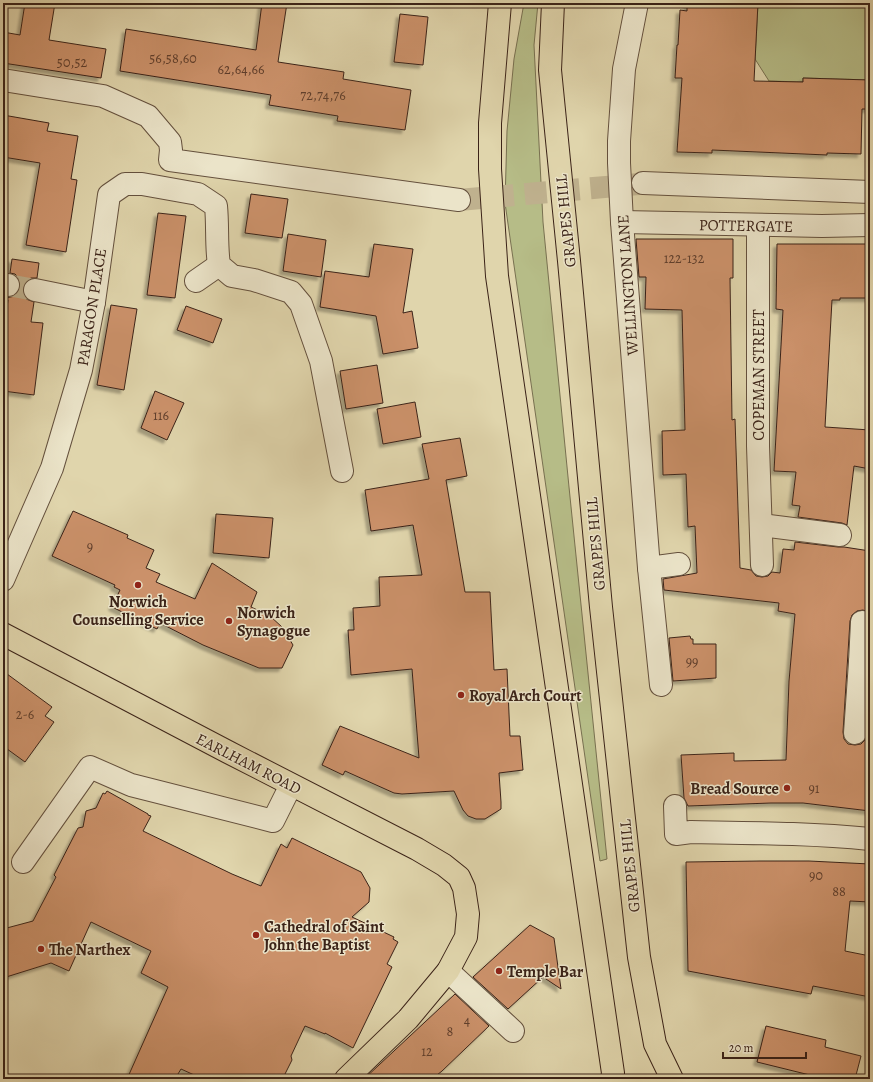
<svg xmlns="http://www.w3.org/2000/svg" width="873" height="1082" viewBox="0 0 873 1082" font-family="Alegreya,serif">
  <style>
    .green { fill: #b6bc87; stroke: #787050 }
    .building { fill: #cb916a; stroke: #3b2318; filter: url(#shadow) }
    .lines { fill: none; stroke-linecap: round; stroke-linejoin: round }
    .minor-tunnel { stroke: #bfb18e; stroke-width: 22; stroke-dasharray: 22 11; stroke-linecap: butt }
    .minor-casing { stroke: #64503d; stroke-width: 24 }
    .major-casing { stroke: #3b2318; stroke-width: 24 }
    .minor { stroke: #ebe4c9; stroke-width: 22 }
    .major { stroke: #e0d5ac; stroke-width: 22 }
    .poi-dot { fill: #8f2418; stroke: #ebe4c9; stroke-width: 1.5 }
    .labels { text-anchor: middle; stroke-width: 3; stroke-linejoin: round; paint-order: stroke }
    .number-label { font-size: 14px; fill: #5f3e2c }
    .street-label { font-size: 16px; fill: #3b2318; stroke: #ebe4c9 }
    .poi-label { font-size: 16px; font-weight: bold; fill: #3b2318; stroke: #ebe4c9; text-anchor: start }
  </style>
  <defs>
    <filter id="shadow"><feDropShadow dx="-3.5" dy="3.5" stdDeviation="1" flood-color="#0004"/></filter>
  </defs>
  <rect width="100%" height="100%" fill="#e0d5ac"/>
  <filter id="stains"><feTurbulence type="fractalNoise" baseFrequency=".005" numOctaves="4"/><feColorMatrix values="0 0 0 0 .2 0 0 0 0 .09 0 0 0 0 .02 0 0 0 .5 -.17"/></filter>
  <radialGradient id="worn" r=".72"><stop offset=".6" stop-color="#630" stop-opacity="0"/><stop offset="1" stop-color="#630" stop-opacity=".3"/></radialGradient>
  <g class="green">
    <polygon points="524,3 538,3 534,45 543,222 569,487 607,859 600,861 505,203 507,131 514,59"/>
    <polygon points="758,3 870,3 870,80 803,78 803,82 769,81 755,59"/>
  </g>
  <g class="building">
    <polygon points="25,3 55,3 49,40 106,49 101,78 3,63 3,32 20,35"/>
    <polygon points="262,3 287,3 278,62 344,72 343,79 411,90 405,130 337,121 338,116 269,105 271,95 120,71 126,29 256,50"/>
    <polygon points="687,3 758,3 754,81 803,82 803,78 870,80 870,109 862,109 861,154 827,153 827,155 712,150 712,153 677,152 682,78 675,78 677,45 678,45 680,10 687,11"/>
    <polygon points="400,14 428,17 423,65 394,62"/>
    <polygon points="3,115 49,123 47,131 78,136 71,179 77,180 66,252 26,245 40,163 3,157"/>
    <polygon points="251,194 288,199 282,238 245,233"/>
    <polygon points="158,213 186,216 175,298 147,295"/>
    <polygon points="288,234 326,240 321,277 283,271"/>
    <polygon points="636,239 733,239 733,278 730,278 732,420 735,419 740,568 751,570 756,576 762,577 768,576 772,572 780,573 783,549 794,550 795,542 838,547 844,547 870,551 870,613 863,610 857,611 852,615 850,621 843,732 844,739 848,744 855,745 861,744 865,740 867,734 870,698 870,811 803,803 771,803 688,806 684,798 681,755 734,753 734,761 786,760 789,681 795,614 778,611 779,603 664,590 663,579 697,573 695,526 688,527 686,474 663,475 662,431 685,430 682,310 645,309 646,277 639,277"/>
    <polygon points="374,244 413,249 403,313 412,311 418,348 383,354 376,316 320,307 325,271 369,277"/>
    <polygon points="777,244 870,244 870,298 840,298 840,300 832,300 825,427 870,430 870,469 854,466 847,525 842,523 798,517 800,506 792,505 796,472 774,471 783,310 776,309"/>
    <polygon points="12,259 39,263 37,278 31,278 26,281 23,288 23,294 26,299 34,302 31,322 43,323 34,395 3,391 3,337 8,300 6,300 6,298 15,296 19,291 20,285 19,278 15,274 10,273"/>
    <polygon points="111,305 137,309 124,390 97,385"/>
    <polygon points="186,306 222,319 213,343 177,330"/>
    <polygon points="377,365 383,403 346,409 340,371"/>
    <polygon points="155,391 184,403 167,440 141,428"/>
    <polygon points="415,402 421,437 383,444 377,409"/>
    <polygon points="460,438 467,476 446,480 465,592 490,592 494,670 507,669 510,736 520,736 523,770 499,773 501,802 501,809 485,819 476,819 468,816 463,810 454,791 402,794 394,793 345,771 343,775 322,765 340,726 419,758 412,669 351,675 348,630 354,630 353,608 380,606 379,577 422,575 413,525 371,531 365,490 429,479 422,444"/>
    <polygon points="73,511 128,535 127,538 154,550 146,568 160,574 156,582 195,599 212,563 257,592 251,607 270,616 282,627 293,645 282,668 259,668 203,645 160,623 157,629 112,607 120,590 114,587 115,585 52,556"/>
    <polygon points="216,514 273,518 269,558 213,553"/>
    <polygon points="690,636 691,639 693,639 693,644 716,644 716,678 673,681 669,638"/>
    <polygon points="3,671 52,707 45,716 54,722 25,762 3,746"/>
    <polygon points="107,791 148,814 148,815 151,816 143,831 232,874 261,886 281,844 287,848 292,838 361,872 370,888 369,902 352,917 394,937 393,939 398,942 387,964 392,967 353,1048 325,1033 325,1034 305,1026 291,1056 292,1060 283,1078 203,1079 181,1069 175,1079 127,1079 168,987 141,973 151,951 91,922 69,971 51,963 3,978 3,929 33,921 56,877 54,875 78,828 83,827 86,811 96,808 103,793 105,794"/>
    <polygon points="760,861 809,861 870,864 870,902 850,901 845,951 870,956 870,997 813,986 811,994 688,971 686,862"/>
    <polygon points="530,925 554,938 561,989 543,977 508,1009 473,977"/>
    <polygon points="455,994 489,1026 442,1071 432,1079 364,1079"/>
    <polygon points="766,1026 826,1040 825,1047 861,1056 855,1079 826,1079 757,1062"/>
  </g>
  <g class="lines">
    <g class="minor-tunnel">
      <polyline points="459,200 639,184"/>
      <polyline points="8,285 35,290"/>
    </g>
    <g class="minor-casing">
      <g id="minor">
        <polyline points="637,3 624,69 619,141 619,163 622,222 649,568 661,685"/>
        <polyline points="3,80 103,96 148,116 170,142 171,150 170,160 459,200"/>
        <polyline points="643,183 870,192"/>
        <polyline points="622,222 822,226 870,225"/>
        <polyline points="758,225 758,446 762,565"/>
        <polyline points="196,281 219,265"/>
        <polyline points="3,285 8,285"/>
        <polyline points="35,290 94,302"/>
        <polyline points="761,525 840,535"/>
        <polyline points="649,568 679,564"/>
        <path d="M3,580L52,468L81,370L94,302L109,195L125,184H142L198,194L216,206C218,226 216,245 219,265L232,276L254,280L291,292L301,304L321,361L342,471"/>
        <polyline points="862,622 860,662 870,663"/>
        <polyline points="855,733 860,662"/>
        <path d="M675,806L676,834L691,832C751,833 810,833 870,839"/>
        <polyline points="23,862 90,767 131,785 273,821 291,785"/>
        <polyline points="448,971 513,1031"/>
      </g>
    </g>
    <g class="major-casing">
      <g id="major">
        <polyline points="500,3 490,123 490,169 497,276 613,1073 612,1079"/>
        <polyline points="553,3 550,70 569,261 601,607 639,957 655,1044 672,1079"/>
        <polyline points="3,634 228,752 417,849 444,865 459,877 464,888 468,914 466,937 448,971 408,1019 346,1079"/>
      </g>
    </g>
    <use href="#minor" class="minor"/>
    <use href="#major" class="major"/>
  </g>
  <g class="poi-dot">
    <circle cx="138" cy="585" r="4"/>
    <circle cx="229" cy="621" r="4"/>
    <circle cx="461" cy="695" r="4"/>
    <circle cx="787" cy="788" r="4"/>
    <circle cx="256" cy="935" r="4"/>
    <circle cx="41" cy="949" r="4"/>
    <circle cx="499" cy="971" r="4"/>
  </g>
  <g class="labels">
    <g class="number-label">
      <text x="173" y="63">56,58,60</text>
      <text x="72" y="67">50,52</text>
      <text x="241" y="74">62,64,66</text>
      <text x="323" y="100">72,74,76</text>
      <text x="684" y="263">122-132</text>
      <text x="161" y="420">116</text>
      <text x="90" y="551">9</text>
      <text x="692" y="666">99</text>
      <text x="25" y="719">2-6</text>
      <text x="814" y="793">91</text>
      <text x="816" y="880">90</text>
      <text x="839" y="896">88</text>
      <text x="467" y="1025">4</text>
      <text x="450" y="1036">8</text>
      <text x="427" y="1056">12</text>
    </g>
    <g class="street-label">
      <text transform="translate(565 221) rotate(-96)" y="6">GRAPES HILL</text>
      <text transform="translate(746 225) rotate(1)" y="6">POTTERGATE</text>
      <text transform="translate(627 285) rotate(-94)" y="6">WELLINGTON LANE</text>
      <text transform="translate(91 307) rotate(-81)" y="6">PARAGON PLACE</text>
      <text transform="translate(758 375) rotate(-90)" y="6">COPEMAN STREET</text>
      <text transform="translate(595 544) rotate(-95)" y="6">GRAPES HILL</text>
      <text transform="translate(249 763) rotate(27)" y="6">EARLHAM ROAD</text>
      <text transform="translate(629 866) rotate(-96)" y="6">GRAPES HILL</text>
    </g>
    <g class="poi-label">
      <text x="138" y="607" text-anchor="middle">Norwich<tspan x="138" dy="18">Counselling Service</tspan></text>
      <text x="237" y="618">Norwich<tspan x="237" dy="18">Synagogue</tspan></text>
      <text x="469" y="701">Royal Arch Court</text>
      <text x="779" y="794" text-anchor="end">Bread Source</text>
      <text x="264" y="932">Cathedral of Saint<tspan x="264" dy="18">John the Baptist</tspan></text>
      <text x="49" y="955">The Narthex</text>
      <text x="507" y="977">Temple Bar</text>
    </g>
  </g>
  <rect width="873" height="1082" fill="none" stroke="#e0d5ac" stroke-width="16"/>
  <rect x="4" y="4" width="865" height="1074" fill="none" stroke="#3b2318" stroke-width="2"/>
  <rect x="8" y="8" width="857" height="1066" fill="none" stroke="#3b2318"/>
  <path d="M723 1052v6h83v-6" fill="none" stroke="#3b2318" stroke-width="2"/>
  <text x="729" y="1052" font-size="12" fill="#3b2318" stroke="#ebe4c9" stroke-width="3" paint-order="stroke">20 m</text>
  <rect width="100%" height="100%" filter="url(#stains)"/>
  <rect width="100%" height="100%" fill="url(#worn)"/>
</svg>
